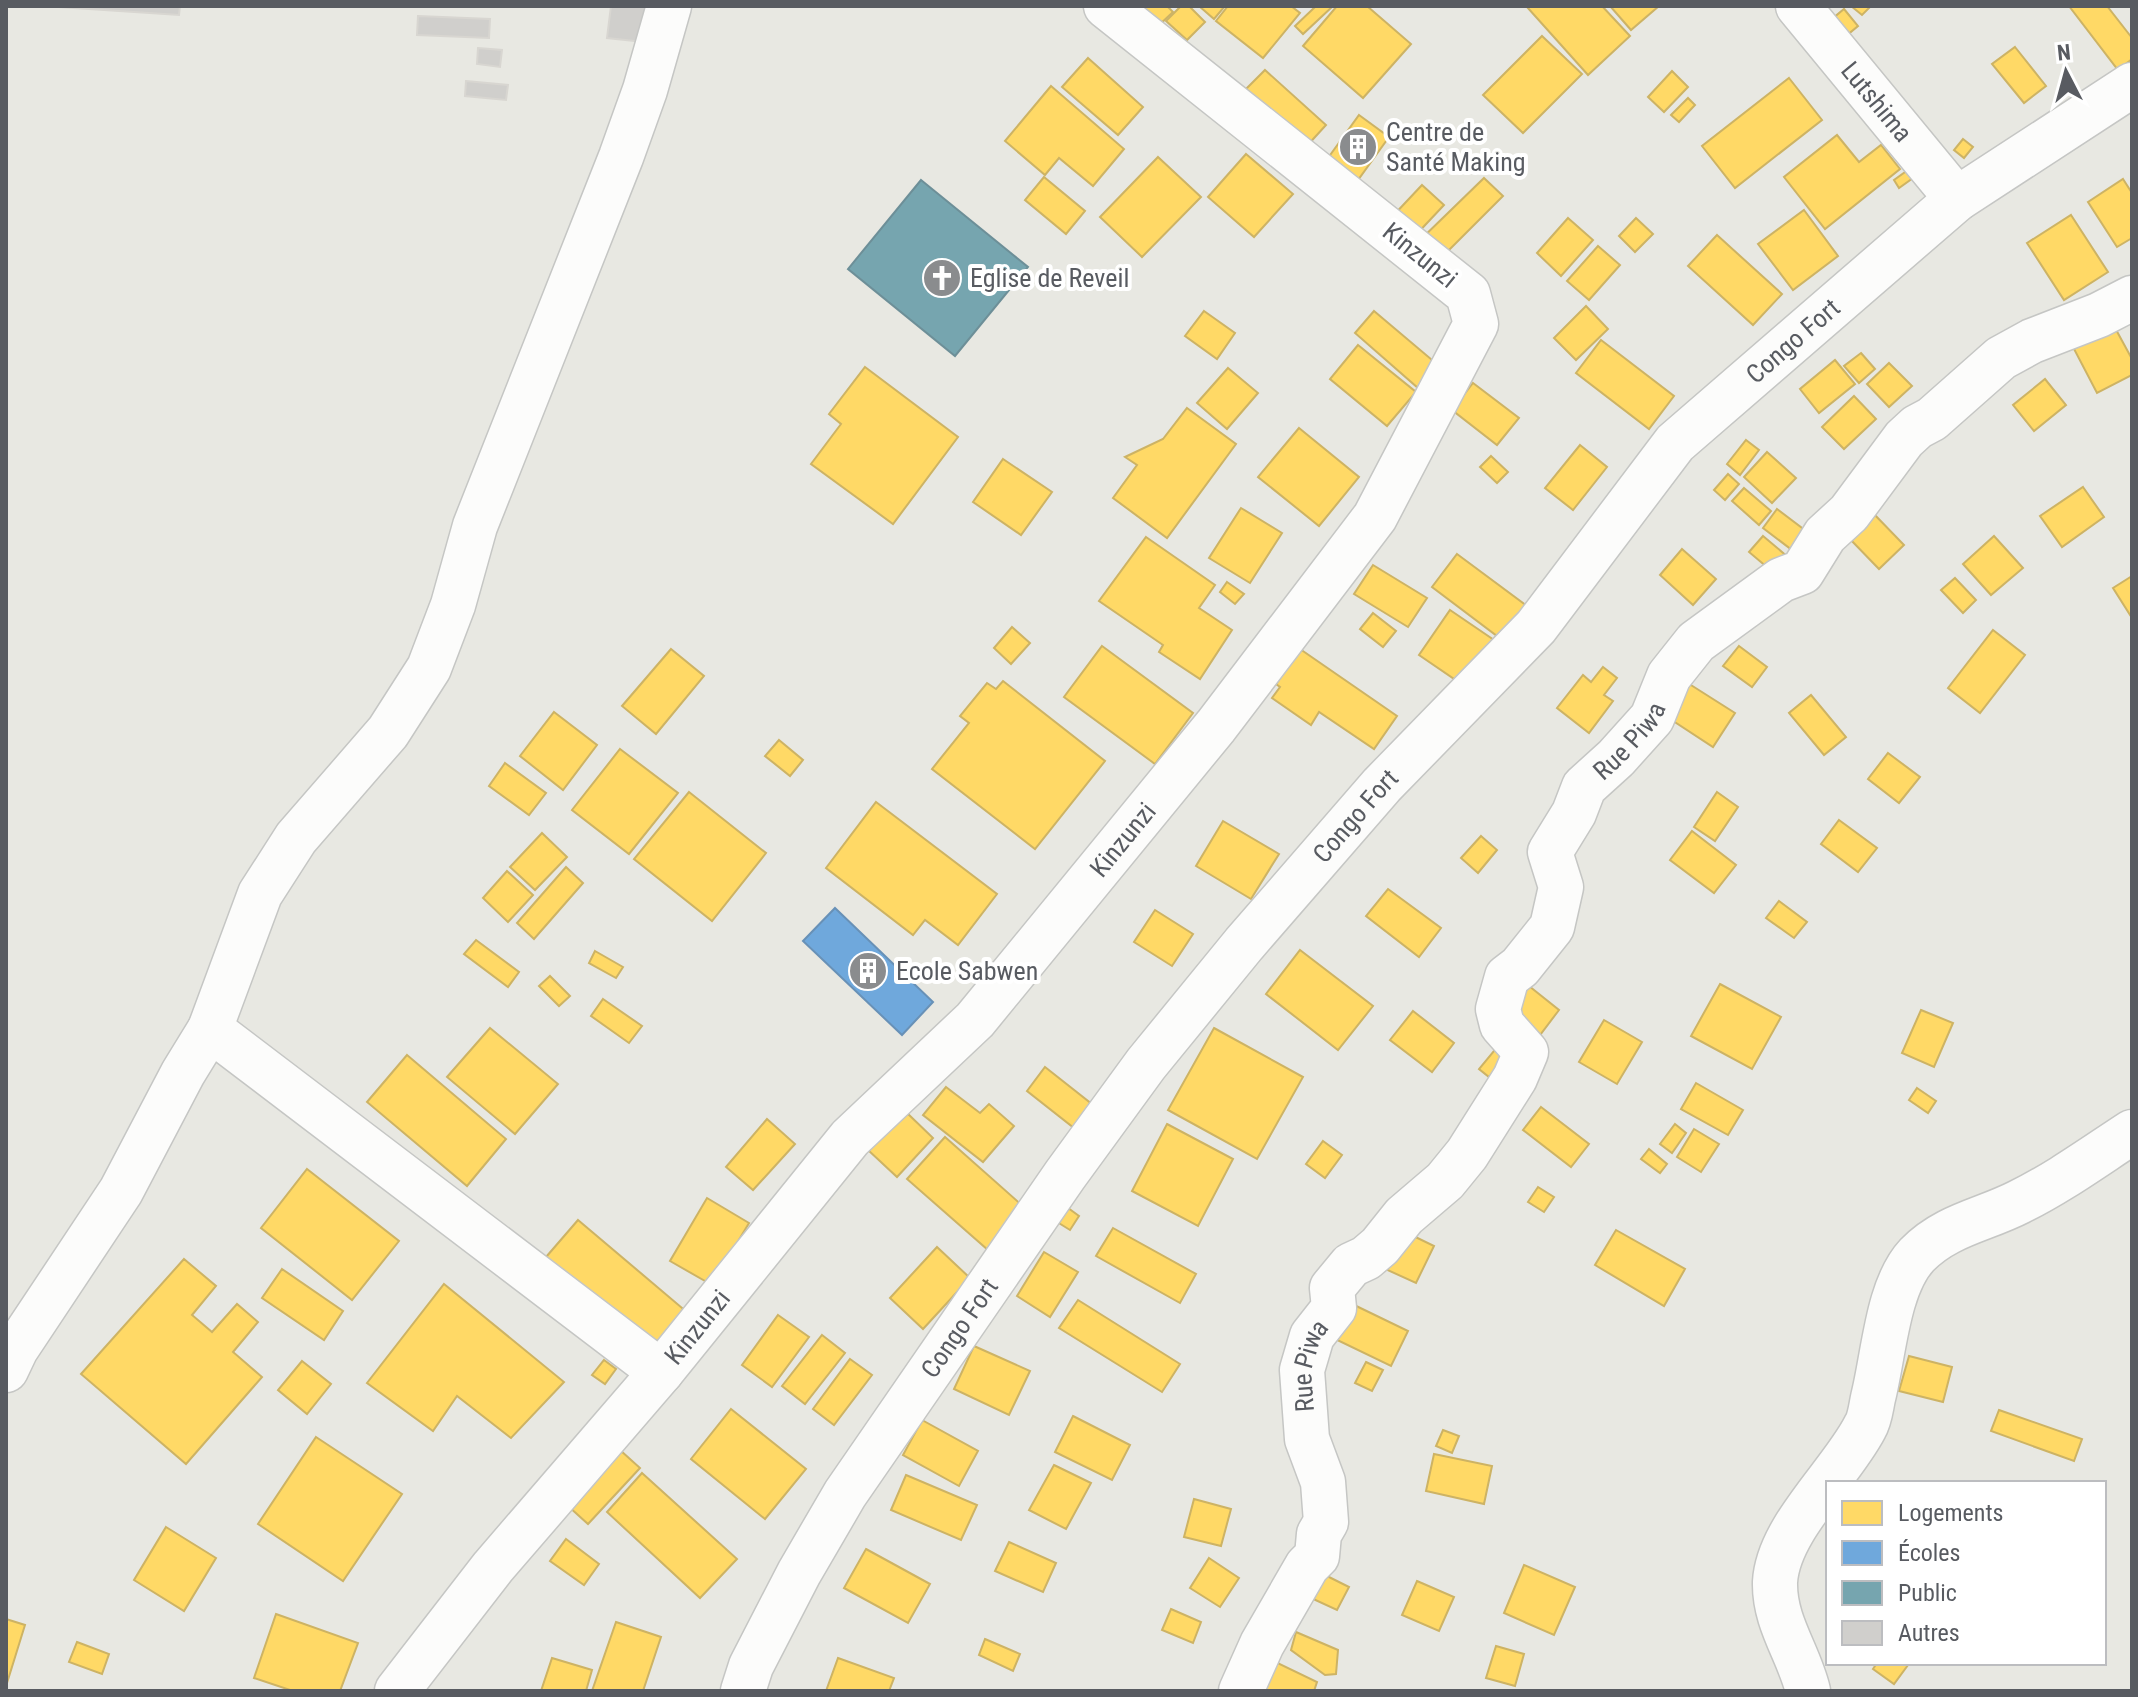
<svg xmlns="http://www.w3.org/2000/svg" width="2138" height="1697" viewBox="0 0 2138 1697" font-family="'Roboto Condensed',sans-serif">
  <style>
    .homes { fill: #ffd966; stroke: #cdb364; stroke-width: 2 }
    .schools { fill: #6fa8dc; stroke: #6891b7; stroke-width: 2 }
    .public { fill: #76a5af; stroke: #6d8f98; stroke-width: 2 }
    .building { fill: #d0cfcc; stroke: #d8d6d1; stroke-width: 2 }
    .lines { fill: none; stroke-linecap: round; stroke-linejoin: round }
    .minor-casing { stroke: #c5c6c4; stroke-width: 47 }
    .minor { stroke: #fcfcfb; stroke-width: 44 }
    .labels { text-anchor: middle; stroke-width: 8; stroke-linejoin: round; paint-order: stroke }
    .street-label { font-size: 26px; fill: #585b61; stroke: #fff }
    .poi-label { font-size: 26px; fill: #585b61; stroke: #fff; text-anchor: start }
  </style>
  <rect width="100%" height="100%" fill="#e8e8e2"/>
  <g class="homes">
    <polygon points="1147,6 1167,6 1173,12 1158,26 1142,10"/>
    <polygon points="1181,6 1189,6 1205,22 1187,40 1166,21"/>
    <polygon points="1199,6 1225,6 1214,19"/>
    <polygon points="1228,6 1291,6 1300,13 1263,58 1216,21"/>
    <polygon points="1316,6 1333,6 1303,34 1295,26"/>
    <polygon points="1337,6 1367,6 1411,44 1363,98 1303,46"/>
    <polygon points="1528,6 1602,6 1630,36 1588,75 1527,7"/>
    <polygon points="1610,6 1659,6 1631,30"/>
    <polygon points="1851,6 1871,6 1862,15"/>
    <polygon points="2069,6 2107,6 2132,38 2132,59 2118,70"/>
    <polygon points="1844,9 1858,26 1846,36 1832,19"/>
    <polygon points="1542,36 1582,74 1523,133 1483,95"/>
    <polygon points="2015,47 2046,86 2024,103 1992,64"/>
    <polygon points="1088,58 1143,107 1118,135 1062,87"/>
    <polygon points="1265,70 1326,125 1305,148 1243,92"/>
    <polygon points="1672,71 1688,87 1664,112 1648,97"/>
    <polygon points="1789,78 1822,120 1735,188 1702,146"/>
    <polygon points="1051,86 1124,149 1093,186 1059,158 1045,175 1005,141"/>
    <polygon points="1688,98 1695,105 1679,122 1671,115"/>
    <polygon points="1359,115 1389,137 1358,180 1328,158"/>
    <polygon points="1837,135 1859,162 1881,145 1900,169 1825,229 1784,177"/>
    <polygon points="1963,139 1973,147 1964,158 1954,150"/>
    <polygon points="1246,154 1293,194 1254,237 1208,197"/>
    <polygon points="1158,157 1201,197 1142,257 1100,217"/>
    <polygon points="1908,170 1913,178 1899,188 1894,180"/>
    <polygon points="1044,177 1085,211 1066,234 1025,200"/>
    <polygon points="1484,178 1503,196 1436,263 1417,243"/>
    <polygon points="2123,179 2132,193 2132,238 2117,247 2088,202"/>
    <polygon points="1422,185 1444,205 1412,239 1390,219"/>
    <polygon points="1804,210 1838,256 1793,290 1758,244"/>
    <polygon points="2071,215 2108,272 2064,300 2027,243"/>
    <polygon points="1568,218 1593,240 1561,276 1537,253"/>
    <polygon points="1636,218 1653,234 1635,252 1619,236"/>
    <polygon points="1717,235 1782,294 1753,325 1688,266"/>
    <polygon points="1598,246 1620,265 1589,300 1567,281"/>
    <polygon points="1586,306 1608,329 1576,360 1554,338"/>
    <polygon points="1204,311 1235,333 1217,359 1185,336"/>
    <polygon points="1374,311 1438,365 1418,388 1355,333"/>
    <polygon points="2114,326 2132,359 2132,375 2097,393 2073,347"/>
    <polygon points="1601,340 1674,396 1649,429 1576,373"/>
    <polygon points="1358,345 1416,392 1387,426 1330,379"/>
    <polygon points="1861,353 1875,369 1859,383 1844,366"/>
    <polygon points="1835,360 1855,384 1819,413 1800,389"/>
    <polygon points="1889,363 1912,386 1889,407 1867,384"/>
    <polygon points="865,367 958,437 893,524 811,464 841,424 829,414"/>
    <polygon points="1228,368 1258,393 1227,429 1197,403"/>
    <polygon points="2045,379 2066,405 2034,431 2013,405"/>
    <polygon points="1473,383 1519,418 1497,445 1452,410"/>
    <polygon points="1854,396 1876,419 1844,449 1822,427"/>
    <polygon points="1187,408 1236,444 1167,538 1113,498 1137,465 1125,457 1163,439"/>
    <polygon points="1299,428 1359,477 1319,526 1258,477"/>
    <polygon points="1746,440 1759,450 1740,475 1727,464"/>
    <polygon points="1580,445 1607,467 1573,510 1545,488"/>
    <polygon points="1767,452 1796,478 1772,503 1744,477"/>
    <polygon points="1491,456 1508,472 1497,483 1480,467"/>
    <polygon points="1003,459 1052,492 1021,535 973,502"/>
    <polygon points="1728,474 1739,484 1725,500 1714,490"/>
    <polygon points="2083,487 2104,517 2062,547 2040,516"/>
    <polygon points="1744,488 1771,511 1759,525 1732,501"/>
    <polygon points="1241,508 1282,533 1250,583 1209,558"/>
    <polygon points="1777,509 1806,531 1792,550 1763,528"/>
    <polygon points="1872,512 1904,545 1879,569 1847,536"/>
    <polygon points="1763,536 1788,557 1774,573 1749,552"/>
    <polygon points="1994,536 2023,568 1991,595 1963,564"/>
    <polygon points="1146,537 1215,585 1199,608 1232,630 1200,679 1159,652 1163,645 1099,601"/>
    <polygon points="1682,549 1716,579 1693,605 1660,575"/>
    <polygon points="1457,554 1531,609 1505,642 1432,587"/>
    <polygon points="1373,565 1427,598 1408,627 1354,594"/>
    <polygon points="2132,576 2132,618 2113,588"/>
    <polygon points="1955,578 1976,600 1963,613 1941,590"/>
    <polygon points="1227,582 1244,594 1235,604 1220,592"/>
    <polygon points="1450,610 1494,640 1463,685 1419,655"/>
    <polygon points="1373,613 1396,631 1383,647 1360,629"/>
    <polygon points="1012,627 1030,643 1011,664 994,648"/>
    <polygon points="1993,630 2025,655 1980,713 1948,688"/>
    <polygon points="1102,646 1193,713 1155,764 1064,697"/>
    <polygon points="1739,646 1767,667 1752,687 1723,666"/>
    <polygon points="671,649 704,676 656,734 622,706"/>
    <polygon points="1300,649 1397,716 1374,749 1319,712 1311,725 1272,698 1280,687 1276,684"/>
    <polygon points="1603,667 1617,678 1604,695 1613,701 1589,733 1557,708 1583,675 1591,682"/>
    <polygon points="1683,680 1735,713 1713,747 1661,713"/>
    <polygon points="1003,681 1105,761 1035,849 932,769 969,723 960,716 987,683 996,689"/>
    <polygon points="1811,695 1846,737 1824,755 1789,713"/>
    <polygon points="554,712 597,745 563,790 520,756"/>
    <polygon points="779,740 803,760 790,776 765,756"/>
    <polygon points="620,749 678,793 629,854 572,810"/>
    <polygon points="1888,753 1920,777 1899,803 1868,779"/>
    <polygon points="505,763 546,793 529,815 489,786"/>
    <polygon points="689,792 766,853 712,921 634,859"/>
    <polygon points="1717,792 1738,807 1715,841 1694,827"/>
    <polygon points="876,802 997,894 958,945 925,920 913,935 826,868"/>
    <polygon points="1839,820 1877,848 1858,872 1821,844"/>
    <polygon points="1223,821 1279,854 1251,899 1196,866"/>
    <polygon points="1692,831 1736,865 1714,893 1670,860"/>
    <polygon points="542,833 567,857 535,890 510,867"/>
    <polygon points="1481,836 1497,850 1478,873 1461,858"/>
    <polygon points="566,867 583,883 534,939 517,923"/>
    <polygon points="507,871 533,895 508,922 483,898"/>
    <polygon points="1388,889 1441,928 1419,957 1366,916"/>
    <polygon points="1779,901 1807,922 1794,938 1766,918"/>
    <polygon points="1155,910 1193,934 1172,966 1134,942"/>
    <polygon points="476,940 519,972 508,987 464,954"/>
    <polygon points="1300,950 1373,1006 1338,1050 1266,994"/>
    <polygon points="595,951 623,967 616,978 589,963"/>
    <polygon points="550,976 570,996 559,1006 539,986"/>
    <polygon points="1720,984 1781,1017 1752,1069 1691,1036"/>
    <polygon points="1529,986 1559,1010 1537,1039 1506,1015"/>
    <polygon points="603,999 642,1026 629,1043 591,1016"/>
    <polygon points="1921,1010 1953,1023 1934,1067 1902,1053"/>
    <polygon points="1413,1011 1454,1043 1432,1072 1390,1040"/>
    <polygon points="1604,1020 1642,1042 1617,1084 1579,1062"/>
    <polygon points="490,1028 558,1084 515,1134 447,1077"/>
    <polygon points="1214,1028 1303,1077 1257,1159 1168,1110"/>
    <polygon points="1498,1046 1518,1060 1499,1085 1479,1069"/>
    <polygon points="407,1055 506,1139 467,1186 367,1102"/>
    <polygon points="1045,1067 1107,1116 1088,1139 1027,1091"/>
    <polygon points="1696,1083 1743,1110 1728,1135 1681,1109"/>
    <polygon points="946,1087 980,1113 989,1104 1014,1126 983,1162 923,1115"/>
    <polygon points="1917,1088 1936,1101 1928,1113 1909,1100"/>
    <polygon points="1541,1107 1589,1144 1571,1167 1523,1130"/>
    <polygon points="905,1111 933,1138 897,1177 868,1150"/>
    <polygon points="767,1119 795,1144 753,1190 726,1167"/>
    <polygon points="1167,1124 1233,1159 1198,1226 1132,1191"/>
    <polygon points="1675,1124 1686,1133 1672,1153 1660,1144"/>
    <polygon points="1694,1129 1719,1144 1701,1172 1677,1157"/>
    <polygon points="945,1137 1025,1208 988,1250 907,1179"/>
    <polygon points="1323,1141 1342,1155 1325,1178 1306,1164"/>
    <polygon points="1649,1149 1667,1164 1660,1173 1641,1159"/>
    <polygon points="307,1169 399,1241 352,1300 261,1228"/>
    <polygon points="1538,1187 1554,1197 1544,1212 1528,1202"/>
    <polygon points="707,1198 749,1223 712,1285 670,1261"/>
    <polygon points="1064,1205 1079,1216 1070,1230 1054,1220"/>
    <polygon points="578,1220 688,1313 651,1356 540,1264"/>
    <polygon points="1113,1228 1196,1274 1180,1303 1096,1256"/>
    <polygon points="1399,1229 1434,1246 1416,1283 1381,1267"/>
    <polygon points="1616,1230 1685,1269 1664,1306 1595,1265"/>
    <polygon points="937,1247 970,1278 923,1329 890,1298"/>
    <polygon points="1044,1252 1078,1272 1050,1317 1017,1296"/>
    <polygon points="184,1259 216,1286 192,1315 212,1332 237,1304 258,1322 233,1352 262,1377 186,1464 81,1374"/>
    <polygon points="282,1269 343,1311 324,1340 262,1298"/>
    <polygon points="444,1284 564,1382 511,1438 457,1396 433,1431 367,1383"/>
    <polygon points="1078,1300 1180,1364 1162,1392 1059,1328"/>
    <polygon points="1348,1302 1408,1331 1391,1366 1331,1337"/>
    <polygon points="778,1315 809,1337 772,1387 742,1365"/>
    <polygon points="822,1335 845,1353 805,1404 782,1386"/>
    <polygon points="974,1346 1030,1371 1009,1415 954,1389"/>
    <polygon points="1909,1356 1952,1367 1943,1402 1899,1391"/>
    <polygon points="850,1359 872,1375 834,1425 813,1409"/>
    <polygon points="604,1360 616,1369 605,1384 592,1375"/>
    <polygon points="302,1361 331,1384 307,1414 278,1390"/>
    <polygon points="1366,1362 1383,1370 1372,1391 1355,1383"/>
    <polygon points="731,1409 806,1469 765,1519 691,1459"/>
    <polygon points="1999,1410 2082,1439 2074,1461 1991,1431"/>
    <polygon points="1073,1416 1130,1445 1112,1480 1055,1452"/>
    <polygon points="922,1420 978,1451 959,1486 903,1455"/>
    <polygon points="1443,1430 1459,1436 1452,1453 1436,1446"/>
    <polygon points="316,1437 402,1494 343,1581 258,1524"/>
    <polygon points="620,1450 640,1468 588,1524 568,1506"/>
    <polygon points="1434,1454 1492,1466 1484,1504 1426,1491"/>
    <polygon points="1054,1465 1091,1483 1066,1529 1029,1510"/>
    <polygon points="642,1473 737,1559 700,1598 607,1512"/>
    <polygon points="906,1475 977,1505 961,1540 891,1510"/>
    <polygon points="1194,1499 1231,1509 1221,1546 1184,1537"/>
    <polygon points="166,1527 216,1558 184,1611 134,1580"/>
    <polygon points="566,1539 599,1564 584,1585 550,1561"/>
    <polygon points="1009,1542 1056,1563 1043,1592 995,1571"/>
    <polygon points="866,1549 930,1584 908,1623 844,1588"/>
    <polygon points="1209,1558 1239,1578 1220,1607 1190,1588"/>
    <polygon points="1524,1565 1575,1587 1554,1635 1504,1613"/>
    <polygon points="1323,1574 1349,1587 1337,1610 1311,1598"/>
    <polygon points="1417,1581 1454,1597 1439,1631 1402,1615"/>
    <polygon points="1171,1609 1201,1622 1193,1643 1162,1630"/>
    <polygon points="276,1614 358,1643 340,1691 293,1691 254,1678"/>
    <polygon points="6,1619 25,1625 7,1683 6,1683"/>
    <polygon points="616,1622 661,1637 643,1691 592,1691"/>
    <polygon points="1296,1632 1338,1650 1336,1674 1325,1675 1291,1650"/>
    <polygon points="985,1639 1020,1654 1013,1671 979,1655"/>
    <polygon points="77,1642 109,1654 102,1674 69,1662"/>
    <polygon points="1496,1646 1524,1654 1515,1686 1486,1678"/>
    <polygon points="552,1658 592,1670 586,1691 541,1691"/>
    <polygon points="838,1658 894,1678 889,1691 826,1691"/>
    <polygon points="1269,1659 1317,1682 1314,1691 1256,1691"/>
    <polygon points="1877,1663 1905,1663 1908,1665 1894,1684 1873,1669"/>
  </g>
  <polygon class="schools" points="835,908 933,1002 902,1035 803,941"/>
  <polygon class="public" points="921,180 1028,267 955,356 848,269"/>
  <g class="building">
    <polygon points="43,6 180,6 179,15"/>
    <polygon points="611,6 658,6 653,43 607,38"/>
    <polygon points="418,16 490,19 489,38 417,35"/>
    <polygon points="478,48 502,50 500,67 477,64"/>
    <polygon points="466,81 508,85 506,100 465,96"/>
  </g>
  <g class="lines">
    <g class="minor-casing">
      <g id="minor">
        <path id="s1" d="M1798,6L1957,199"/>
        <polyline points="210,1029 661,1372"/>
        <polyline points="6,1370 16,1349 121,1191 183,1073 210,1029 260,894 296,838 388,732 429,668 453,605 475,526 621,157 645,90 669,6"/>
        <path id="s2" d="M397,1691L493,1567L661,1372L850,1138L975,1020L1216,726L1375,517L1476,324L1468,294L1106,6"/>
        <path id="s3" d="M743,1691L751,1666L799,1573L845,1494L1065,1175L1146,1064L1244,944L1382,785L1536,627L1675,443L1957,199L2132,85"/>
        <path id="s4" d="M1241,1691L1262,1644L1307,1566L1317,1556L1319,1534L1326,1522L1323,1482L1307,1439L1302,1370L1312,1336L1334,1308L1332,1288L1351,1265L1366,1258L1380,1246L1404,1216L1445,1181L1467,1154L1515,1078L1526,1052L1502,1025L1498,1009L1507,977L1520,967L1552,927L1561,887L1550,852L1574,813L1584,787L1616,758L1652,718L1669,676L1696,642L1781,580L1802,572L1825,535L1849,513L1904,439L1917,427L1932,419L2001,358L2032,341L2099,315L2132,298"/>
        <path d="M1808,1691C1799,1653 1774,1623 1775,1582C1778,1528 1841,1474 1865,1427C1870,1419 1871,1407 1873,1398C1884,1355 1887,1287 1917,1255C1946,1225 1984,1220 2019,1202C2058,1183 2095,1156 2132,1132"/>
      </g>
    </g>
    <use href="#minor" class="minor"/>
  </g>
  <defs>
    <g id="building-disc" transform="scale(2)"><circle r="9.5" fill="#8a8c8e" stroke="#fff"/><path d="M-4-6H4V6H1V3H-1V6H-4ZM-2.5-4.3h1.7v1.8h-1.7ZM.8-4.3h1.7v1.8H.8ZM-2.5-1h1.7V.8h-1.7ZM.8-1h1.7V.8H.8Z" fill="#fff"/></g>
    <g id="church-disc" transform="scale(2)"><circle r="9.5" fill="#8a8c8e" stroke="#fff"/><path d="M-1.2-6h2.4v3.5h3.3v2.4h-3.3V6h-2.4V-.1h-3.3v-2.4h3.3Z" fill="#fff"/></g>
  </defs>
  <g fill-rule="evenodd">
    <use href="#building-disc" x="1358" y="147"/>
    <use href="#church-disc" x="942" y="278"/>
    <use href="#building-disc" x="868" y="971"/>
  </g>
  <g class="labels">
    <g class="street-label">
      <text dy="9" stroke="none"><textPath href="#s1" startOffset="124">Lutshima</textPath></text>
      <text transform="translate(1420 255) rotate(39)" y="9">Kinzunzi</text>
      <text dy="9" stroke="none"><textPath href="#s3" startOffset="1720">Congo Fort</textPath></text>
      <text dy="9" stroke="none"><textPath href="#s4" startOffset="1118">Rue Piwa</textPath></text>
      <text dy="9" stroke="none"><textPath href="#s3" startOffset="1072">Congo Fort</textPath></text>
      <text dy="9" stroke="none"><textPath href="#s2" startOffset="1120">Kinzunzi</textPath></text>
      <text dy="9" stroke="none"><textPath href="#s2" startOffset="472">Kinzunzi</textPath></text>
      <text dy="9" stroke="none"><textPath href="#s3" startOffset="424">Congo Fort</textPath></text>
      <text dy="9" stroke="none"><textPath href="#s4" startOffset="352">Rue Piwa</textPath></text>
    </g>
    <g class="poi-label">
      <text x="1386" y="141">Centre de<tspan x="1386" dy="30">Santé Making</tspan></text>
      <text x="970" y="287">Eglise de Reveil</text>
      <text x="896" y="980">Ecole Sabwen</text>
    </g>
  </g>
  <rect width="2138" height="1697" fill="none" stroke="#585b61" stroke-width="16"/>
  <rect x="1826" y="1481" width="280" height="184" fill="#ffffff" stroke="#bcbdc0" stroke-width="2"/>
  <rect x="1842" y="1501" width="40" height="24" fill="#ffd966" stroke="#bcbdc0" stroke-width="2"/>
  <text x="1898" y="1521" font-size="24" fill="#585b61">Logements</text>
  <rect x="1842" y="1541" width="40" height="24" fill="#6fa8dc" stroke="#bcbdc0" stroke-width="2"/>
  <text x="1898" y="1561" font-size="24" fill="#585b61">Écoles</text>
  <rect x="1842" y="1581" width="40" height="24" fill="#76a5af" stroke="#bcbdc0" stroke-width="2"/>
  <text x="1898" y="1601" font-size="24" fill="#585b61">Public</text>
  <rect x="1842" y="1621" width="40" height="24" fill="#d0cfcc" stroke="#bcbdc0" stroke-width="2"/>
  <text x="1898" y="1641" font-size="24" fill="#585b61">Autres</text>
  <g transform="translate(2066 72) rotate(354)" stroke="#ffffff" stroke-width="6" paint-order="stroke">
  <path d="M0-6L14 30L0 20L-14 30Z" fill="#585b61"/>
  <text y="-12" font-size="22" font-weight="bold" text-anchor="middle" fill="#585b61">N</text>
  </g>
</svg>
